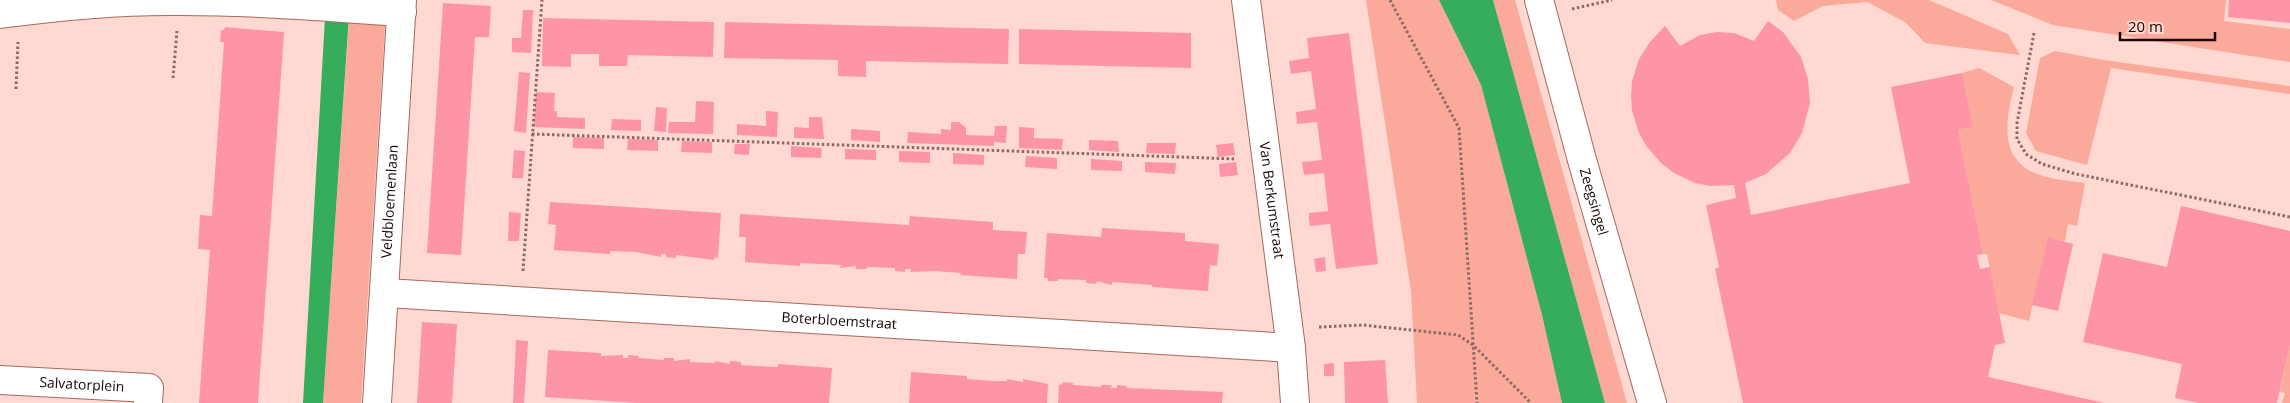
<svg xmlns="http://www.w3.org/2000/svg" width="2290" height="403" viewBox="0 0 2290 403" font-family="'Open Sans',sans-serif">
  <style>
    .green { fill: #faa99b }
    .water { fill: #36ad5b }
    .building { fill: #fd95a6 }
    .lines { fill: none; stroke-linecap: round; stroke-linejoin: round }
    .minor-casing { stroke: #a26a60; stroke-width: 30 }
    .path { stroke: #886b67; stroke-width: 3; stroke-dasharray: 2.5 2.5; stroke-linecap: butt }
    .minor { stroke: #fff; stroke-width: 28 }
    .labels { text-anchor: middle; stroke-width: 4.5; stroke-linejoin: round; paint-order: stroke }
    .street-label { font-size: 14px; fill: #190604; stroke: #ffd8d1 }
  </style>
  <rect width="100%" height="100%" fill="#ffd8d1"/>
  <g class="green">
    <polygon points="1366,0 1439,0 1481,85 1542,315 1562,403 1417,403 1411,291"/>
    <polygon points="1493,0 1515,0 1627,403 1605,403"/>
    <polygon points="1776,0 1929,0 2008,34 2020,55 1925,43 1905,22 1867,2 1823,6 1794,21 1778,10"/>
    <polygon points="1991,0 2226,0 2224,21 2290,29 2290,62 2053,25"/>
    <polygon points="349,21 385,25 361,403 323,403"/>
    <polygon points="2055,51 2104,60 2290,86 2290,94 2111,68 2087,165 2036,151 2026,133 2040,58"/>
    <path d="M1979,68L2014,87C2005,122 1998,163 2043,176C2056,180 2071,181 2085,183L2077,226L2068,224L2065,241L2048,238L2029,321L1999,313L1987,254H1983L1958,130L1973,127L1962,73Z"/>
    <polygon points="2290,345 2290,403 2282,403 2285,393 2280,392"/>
  </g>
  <g class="water">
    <polygon points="326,0 350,0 323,403 303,403"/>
    <polygon points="1439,0 1493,0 1605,403 1562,403 1542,315 1481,85"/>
  </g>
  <g class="building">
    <polygon points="2229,0 2290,0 2290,23 2228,17"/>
    <polygon points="443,3 491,6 489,37 475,37 461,255 427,253"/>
    <polygon points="523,10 533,10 531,53 512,52 512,38 521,38"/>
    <polygon points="543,18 714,22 713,57 628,55 627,66 599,66 599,54 571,54 571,67 542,66"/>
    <polygon points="1768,21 1783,32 1801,57 1808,79 1810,103 1802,133 1790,153 1766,174 1745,183 1751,215 1910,183 1891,87 1962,73 1973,127 1958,130 1983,254 1977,255 1980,269 1990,267 2005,343 1995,345 1988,377 2104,403 1743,403 1715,269 1719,267 1706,205 1736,198 1734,185 1711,186 1695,183 1674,173 1662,164 1647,147 1639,133 1632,111 1631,96 1632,81 1639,59 1650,42 1665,26 1680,46 1700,35 1717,32 1734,33 1754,41"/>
    <polygon points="725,22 1009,29 1008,64 866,61 866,77 838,76 838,60 724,58"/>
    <polygon points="225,27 284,32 258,403 199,403 210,250 198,249 200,215 212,216 224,42 220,42 221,30 224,30"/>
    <polygon points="1019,29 1191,33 1191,68 1019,64"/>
    <polygon points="1349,33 1378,264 1336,269 1330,224 1310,226 1309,220 1309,213 1328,211 1324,173 1304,175 1302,162 1322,160 1317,122 1297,124 1296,112 1316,109 1311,71 1291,74 1289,61 1309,58 1307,38"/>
    <polygon points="519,72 530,73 526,133 514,131"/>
    <polygon points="536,92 555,93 554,111 557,111 557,117 585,118 585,129 534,127"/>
    <polygon points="696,101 714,102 713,134 668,133 669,122 695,122"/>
    <polygon points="656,107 667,108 666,132 654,131"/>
    <polygon points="766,111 778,112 777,137 737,135 737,124 766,126"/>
    <polygon points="809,117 822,117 824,139 794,138 794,127 809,128"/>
    <polygon points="612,119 641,120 641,131 611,130"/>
    <polygon points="951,122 959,122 966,128 966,135 994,136 995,126 1007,126 1006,143 994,142 994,146 907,143 908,132 941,134 941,129 951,130"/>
    <polygon points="1019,127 1034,128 1034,138 1063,139 1062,150 1019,148"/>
    <polygon points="851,129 880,131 880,142 851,140"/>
    <polygon points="573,137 604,138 604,149 573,148"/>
    <polygon points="628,139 658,140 658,151 627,150"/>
    <polygon points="1089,140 1118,141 1119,152 1089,150"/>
    <polygon points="682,141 712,142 712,153 681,152"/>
    <polygon points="1147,143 1176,143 1175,154 1146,153"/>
    <polygon points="1233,143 1235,155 1218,157 1216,145"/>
    <polygon points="735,144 750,144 749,155 734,154"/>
    <polygon points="791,146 822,148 821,158 791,157"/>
    <polygon points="845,149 876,150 876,160 845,159"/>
    <polygon points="514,150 525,151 523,178 512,178"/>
    <polygon points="899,151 930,152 930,163 899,162"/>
    <polygon points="953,153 984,155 984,165 953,164"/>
    <polygon points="1026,156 1057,158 1057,169 1025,167"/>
    <polygon points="1091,159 1122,161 1122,171 1091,170"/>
    <polygon points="1145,162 1176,163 1175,174 1145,172"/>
    <polygon points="1236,162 1238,175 1220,177 1219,164"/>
    <polygon points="550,202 721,213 718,258 715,257 714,260 676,255 676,258 666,257 666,254 661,254 661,257 636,252 610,251 610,254 554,250 556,225 548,224"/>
    <polygon points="2181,206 2290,231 2290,345 2277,403 2198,403 2175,398 2182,364 2083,342 2103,253 2167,267"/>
    <polygon points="509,212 521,213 519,241 508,241"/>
    <polygon points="740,214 909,225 910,216 993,222 993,230 1027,232 1025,254 1018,254 1017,279 960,275 961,273 935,271 910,272 911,269 905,269 905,272 895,271 895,268 867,267 867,269 856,269 856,266 840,268 841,265 800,263 800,266 745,262 746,237 739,237"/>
    <polygon points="1102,228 1185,233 1185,241 1219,244 1217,266 1210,265 1208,291 1152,287 1152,285 1126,283 1112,282 1112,285 1097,281 1096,284 1086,283 1086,280 1058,279 1058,281 1048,281 1048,278 1044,278 1047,233 1101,237"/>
    <polygon points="2048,237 2073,244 2058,311 2032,305"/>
    <polygon points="1325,257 1326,271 1316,272 1314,259"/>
    <polygon points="422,322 457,324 452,403 417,403"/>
    <polygon points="516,340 528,341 524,403 513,403"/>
    <polygon points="548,350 601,353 601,356 623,355 623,358 628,358 628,355 639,356 639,358 664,360 664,358 674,358 674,361 690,359 690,362 715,363 715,361 730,364 730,361 741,362 741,365 778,367 778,364 832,368 829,403 638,403 545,397"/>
    <polygon points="1385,360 1388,403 1345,403 1344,362"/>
    <polygon points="1334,363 1334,376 1324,376 1324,364"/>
    <polygon points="911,372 967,376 967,379 993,381 1007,381 1007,379 1023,382 1023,379 1048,384 1047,403 909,403"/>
    <polygon points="1063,382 1073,383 1073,385 1101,387 1101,385 1112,385 1111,388 1117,388 1117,385 1127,386 1127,388 1223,392 1222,403 1058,403 1059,384 1062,385"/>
  </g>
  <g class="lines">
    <g class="minor-casing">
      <g id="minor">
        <path id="s1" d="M1246,0L1291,348L1295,403"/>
        <path id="s2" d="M1539,0L1582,160L1652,403"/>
        <path d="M0,14C59,6 122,0 182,1C255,1 328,7 402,12"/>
        <path id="s3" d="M386,293L1291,348"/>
        <path id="s4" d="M0,380L149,388L148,403"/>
        <path id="s5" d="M377,403L402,0"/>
      </g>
    </g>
    <g class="path">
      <polyline points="1390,0 1459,128 1477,403"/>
      <polyline points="1572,9 1612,0"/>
      <polyline points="2034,33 2017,123 2017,139 2026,154 2042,164 2076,174 2290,217"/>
      <polyline points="173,78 177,31"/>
      <polyline points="16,89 18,42"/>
      <polyline points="532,134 1236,159"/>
      <polyline points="523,271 542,0"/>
      <polyline points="1319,327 1363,325 1458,335 1473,345 1531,403"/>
    </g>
    <use href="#minor" class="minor"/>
  </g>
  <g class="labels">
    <g class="street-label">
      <text dy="5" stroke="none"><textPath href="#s1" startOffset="202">Van Berkumstraat</textPath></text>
      <text dy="5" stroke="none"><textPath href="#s5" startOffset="202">Veldbloemenlaan</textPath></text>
      <text dy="5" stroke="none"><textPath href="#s2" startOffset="209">Zeegsingel</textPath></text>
      <text dy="5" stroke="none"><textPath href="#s3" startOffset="454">Boterbloemstraat</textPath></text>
      <text dy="5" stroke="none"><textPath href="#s4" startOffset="82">Salvatorplein</textPath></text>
    </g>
  </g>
  <path d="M2120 32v8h95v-8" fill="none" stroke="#190604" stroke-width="2.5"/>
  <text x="2128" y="32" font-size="15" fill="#190604" stroke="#ffd8d1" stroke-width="4" paint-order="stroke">20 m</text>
</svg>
